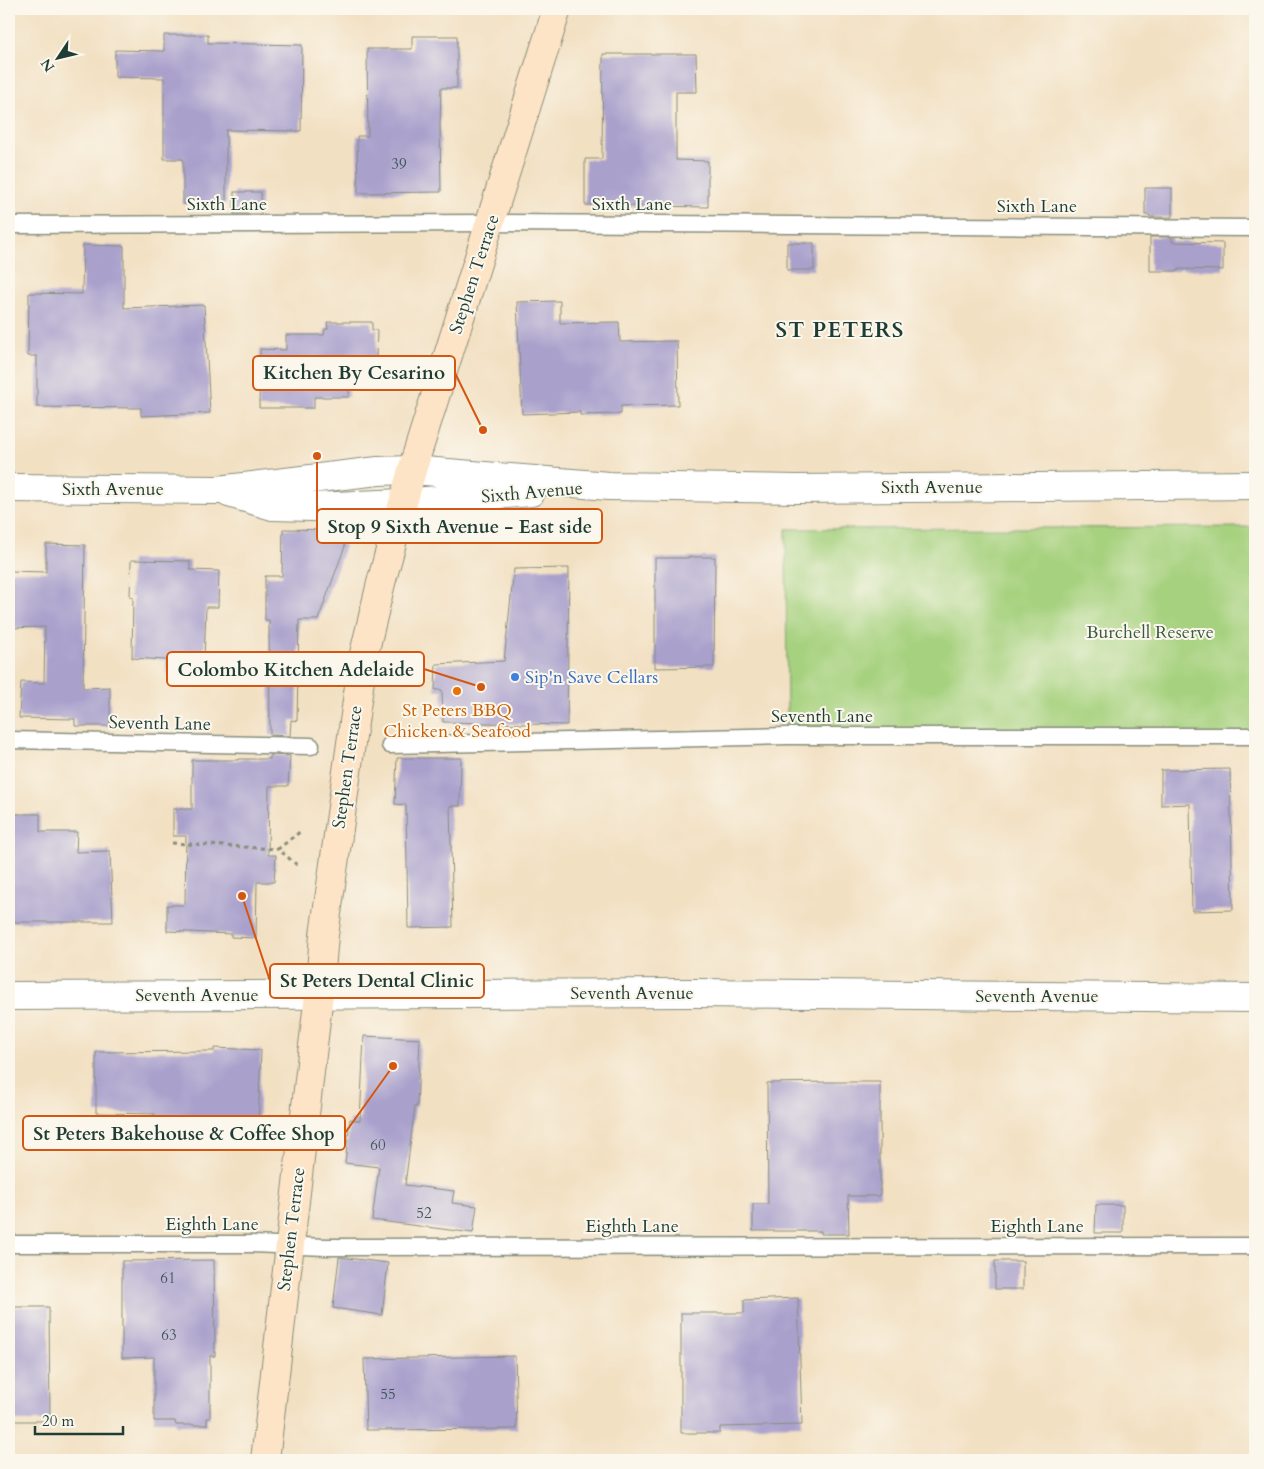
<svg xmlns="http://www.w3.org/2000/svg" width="1264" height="1469" viewBox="0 0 1264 1469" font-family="Cardo,serif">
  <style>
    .green { fill: #a6d17e; stroke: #628759 }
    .building { fill: #a9a0cc }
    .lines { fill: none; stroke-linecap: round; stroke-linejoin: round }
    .lane-casing { stroke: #888e7b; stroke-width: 19 }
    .street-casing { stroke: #888e7b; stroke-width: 30 }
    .secondary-casing { stroke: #888e7b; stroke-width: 30 }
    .path { stroke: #888e7b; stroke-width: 3; stroke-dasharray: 4 4; stroke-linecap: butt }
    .lane { stroke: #fff; stroke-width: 16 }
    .street { stroke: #fff; stroke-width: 28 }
    .secondary { stroke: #fee4c6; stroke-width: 28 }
    .shop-dot { fill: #3f7fe0; stroke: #fbf7ec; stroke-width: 2 }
    .food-dot { fill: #e8710a; stroke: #fbf7ec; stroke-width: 2 }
    .labels { text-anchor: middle; stroke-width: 4; stroke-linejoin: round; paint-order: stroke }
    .number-label { font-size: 15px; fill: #42565a }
    .street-label { font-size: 18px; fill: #1f3d34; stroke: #fbf7ec }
    .park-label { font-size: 18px; fill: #3a5b43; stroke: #fbf7ec }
    .shop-label { font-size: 18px; fill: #366cbe; stroke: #fbf7ec; text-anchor: start }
    .food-label { font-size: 18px; fill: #c56008; stroke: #fbf7ec }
    .district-label { font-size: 22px; font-weight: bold; letter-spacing: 1px; fill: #1f3d34; stroke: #fbf7ec }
    .leader { fill: none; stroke: #d45610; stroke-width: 2 }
    .callout-dot { fill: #d45610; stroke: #fbf7ec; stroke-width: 2 }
    .callout { fill: #fbf7ec; stroke: #d45610; stroke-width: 2 }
    .callout-label { font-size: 19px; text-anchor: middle; font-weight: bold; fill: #1f3d34 }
  </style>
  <rect width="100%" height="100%" fill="#fbf7ec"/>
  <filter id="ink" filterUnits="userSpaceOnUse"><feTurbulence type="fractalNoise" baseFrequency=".02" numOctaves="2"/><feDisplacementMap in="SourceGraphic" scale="10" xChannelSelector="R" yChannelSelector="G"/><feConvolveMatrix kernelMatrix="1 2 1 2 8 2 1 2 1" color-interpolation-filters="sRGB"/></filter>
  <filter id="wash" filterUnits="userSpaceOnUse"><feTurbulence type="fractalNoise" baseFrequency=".0096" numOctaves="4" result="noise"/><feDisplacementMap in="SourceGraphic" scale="20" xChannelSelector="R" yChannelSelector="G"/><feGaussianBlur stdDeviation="1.12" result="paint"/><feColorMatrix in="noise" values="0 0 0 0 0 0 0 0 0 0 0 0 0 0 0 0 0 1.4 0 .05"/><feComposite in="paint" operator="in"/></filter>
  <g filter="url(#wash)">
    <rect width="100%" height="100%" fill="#f2e0c2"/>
    <polygon class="green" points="1255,527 1255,736 787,736 786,529"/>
    <g id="blocks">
      <g class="building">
        <polygon points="164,35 208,35 208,43 302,45 301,131 226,130 226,204 183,204 183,159 164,159 164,78 115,77 115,50 164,51"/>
        <polygon points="412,36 457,36 457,88 441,88 440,125 441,192 358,193 357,136 368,136 367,49 412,49"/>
        <polygon points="603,54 696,54 697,92 676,92 676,160 708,161 708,207 585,205 585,159 602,159"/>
        <polygon points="1145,188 1172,188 1172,217 1150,217 1150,215 1145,215"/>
        <rect x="234" y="192" width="27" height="22"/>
        <polygon points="1150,237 1172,237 1172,242 1223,243 1223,270 1178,269 1178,271 1150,271"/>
        <rect x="787" y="243" width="27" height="27"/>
        <polygon points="83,245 124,246 124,308 204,305 210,413 141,416 141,408 37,407 37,356 28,356 29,293 82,294"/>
        <polygon points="560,301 560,323 619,322 620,342 677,341 678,405 621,406 621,414 580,415 580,412 522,414 517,302"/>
        <polygon points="327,322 372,322 372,330 377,330 376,358 366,358 367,385 349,384 349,397 314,397 314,408 259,408 260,349 286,350 286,335 324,335 325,329 328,329"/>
        <polygon points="283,529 331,530 345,546 318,620 299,620 297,721 291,720 290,736 270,735 269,620 265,620 265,576 282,576"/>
        <polygon points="46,544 85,545 83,688 110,687 110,726 75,726 75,719 19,718 21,682 44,683 45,627 9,628 9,571 46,572"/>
        <polygon points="688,557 715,557 714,667 655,668 655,558 688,558"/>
        <polygon points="131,560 190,561 190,570 219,571 218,607 206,607 204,660 194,660 194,673 166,674 166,660 132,658 133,597 130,597"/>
        <polygon points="569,568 567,725 443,722 442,690 435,690 436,664 504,661 514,569"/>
        <polygon points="270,755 290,756 288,786 269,786 268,855 276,855 274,882 257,882 256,938 231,937 231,934 167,931 167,905 185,905 186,836 173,836 173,809 192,809 192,760 238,760 238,759 270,759"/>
        <polygon points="397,758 461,758 460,806 450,806 453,927 408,928 406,805 395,804"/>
        <polygon points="1230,769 1233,910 1192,911 1190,804 1161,805 1161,770"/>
        <polygon points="9,814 40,814 40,832 77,832 76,852 110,851 113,922 9,922"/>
        <polygon points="364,1036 420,1039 417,1107 415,1106 405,1185 454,1191 452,1203 477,1206 473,1233 372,1220 379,1167 345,1163 350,1119 360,1121"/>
        <polygon points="214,1048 261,1050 258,1126 238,1126 238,1141 199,1139 199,1145 155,1145 155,1114 96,1113 96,1052 214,1051"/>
        <polygon points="829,1082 880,1082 880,1196 848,1196 849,1234 821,1234 821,1231 753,1231 753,1204 768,1204 767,1083"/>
        <polygon points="1096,1205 1123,1205 1123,1233 1095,1233"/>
        <polygon points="339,1257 388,1263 382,1315 333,1308"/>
        <polygon points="214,1260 215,1356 210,1356 210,1418 207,1418 207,1425 176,1425 175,1421 154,1421 154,1357 122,1358 122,1261"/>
        <rect x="995" y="1261" width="28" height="28"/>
        <polygon points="798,1298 802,1425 720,1427 720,1433 681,1433 681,1313 744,1313 744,1300"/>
        <polygon points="12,1307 49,1307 50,1421 13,1421"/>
        <polygon points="515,1356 517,1429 366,1430 364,1359"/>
      </g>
    </g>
  </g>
  <g filter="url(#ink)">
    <use href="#blocks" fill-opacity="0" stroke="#888e7b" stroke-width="1"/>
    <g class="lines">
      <g class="lane-casing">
        <g id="lane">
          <polyline points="9,225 490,223 1255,228"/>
          <polyline points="9,740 311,746"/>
          <polyline points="390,745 787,736 1255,736"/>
          <polyline points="9,1244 251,1244 326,1247 1255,1246"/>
        </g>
      </g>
      <g class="street-casing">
        <g id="street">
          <polyline points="9,488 218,490 378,471 412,470 609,486 796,489 1255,485"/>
          <polyline points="229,493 273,506 312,507 403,503 531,492"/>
          <polyline points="9,996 695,993 1255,998"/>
        </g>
      </g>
      <g class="secondary-casing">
        <polyline id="secondary" points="265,1460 319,994 324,935 363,658 381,583 412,470 557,9"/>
      </g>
      <g class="path">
        <polyline points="172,843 278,849"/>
        <polyline points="297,865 278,849 301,831"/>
      </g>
      <use href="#lane" class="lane"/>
      <use href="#street" class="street"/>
      <use href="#secondary" class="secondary"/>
    </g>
  </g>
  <circle class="shop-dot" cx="515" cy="677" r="5"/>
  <circle class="food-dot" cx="457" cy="691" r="5"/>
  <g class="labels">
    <g class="number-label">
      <text x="399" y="169">39</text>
      <text x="378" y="1150">60</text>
      <text x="424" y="1218">52</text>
      <text x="168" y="1283">61</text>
      <text x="169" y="1340">63</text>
      <text x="388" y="1399">55</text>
    </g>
    <g class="street-label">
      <text x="227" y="210">Sixth Lane</text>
      <text x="632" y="210">Sixth Lane</text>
      <text x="1037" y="212">Sixth Lane</text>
      <text transform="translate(474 274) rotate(-72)" y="6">Stephen Terrace</text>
      <text x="932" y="493">Sixth Avenue</text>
      <text x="113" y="495">Sixth Avenue</text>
      <text transform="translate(532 492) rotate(-5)" y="6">Sixth Avenue</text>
      <text x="822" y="722">Seventh Lane</text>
      <text transform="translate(160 723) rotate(1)" y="6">Seventh Lane</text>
      <text transform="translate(347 767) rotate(-82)" y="6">Stephen Terrace</text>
      <text x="632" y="999">Seventh Avenue</text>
      <text x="197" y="1001">Seventh Avenue</text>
      <text x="1037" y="1002">Seventh Avenue</text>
      <text x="212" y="1230">Eighth Lane</text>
      <text x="632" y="1232">Eighth Lane</text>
      <text x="1037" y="1232">Eighth Lane</text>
      <text transform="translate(291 1229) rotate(-83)" y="6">Stephen Terrace</text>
    </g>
    <g class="park-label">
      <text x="1150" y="638">Burchell Reserve</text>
    </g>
    <g class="shop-label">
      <text x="525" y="683">Sip'n Save Cellars</text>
    </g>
    <g class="food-label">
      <text x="457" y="716">St Peters BBQ<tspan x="457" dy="21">Chicken &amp; Seafood</tspan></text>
    </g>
    <g class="district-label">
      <text x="840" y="337">ST PETERS</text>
    </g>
  </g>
  <path class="leader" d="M483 430L455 373M317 456L317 526M481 687L424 669M242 896L270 981M393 1066L345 1133"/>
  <g class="callout-dot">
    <circle cx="483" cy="430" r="5"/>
    <circle cx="317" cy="456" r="5"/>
    <circle cx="481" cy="687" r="5"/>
    <circle cx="242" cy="896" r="5"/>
    <circle cx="393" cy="1066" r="5"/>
  </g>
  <g class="callout">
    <rect x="253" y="356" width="202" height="34" rx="5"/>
    <rect x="317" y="509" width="285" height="34" rx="5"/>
    <rect x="167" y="652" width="257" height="34" rx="5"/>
    <rect x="270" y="964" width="214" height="34" rx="5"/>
    <rect x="23" y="1116" width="322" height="34" rx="5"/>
  </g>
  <g class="callout-label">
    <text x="354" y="379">Kitchen By Cesarino</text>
    <text x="460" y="533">Stop 9 Sixth Avenue - East side</text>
    <text x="296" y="676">Colombo Kitchen Adelaide</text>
    <text x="377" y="987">St Peters Dental Clinic</text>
    <text x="184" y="1140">St Peters Bakehouse &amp; Coffee Shop</text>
  </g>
  <rect width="1264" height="1469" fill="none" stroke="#fbf7ec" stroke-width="30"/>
  <g transform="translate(58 58) rotate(235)" stroke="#fbf7ec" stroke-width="4" paint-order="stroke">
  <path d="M0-4L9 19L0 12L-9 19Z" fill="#1f3d34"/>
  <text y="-8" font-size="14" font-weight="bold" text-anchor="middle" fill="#1f3d34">N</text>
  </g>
  <path d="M35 1426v8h88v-8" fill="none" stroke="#1f3d34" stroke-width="2.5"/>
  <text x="42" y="1426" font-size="15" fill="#1f3d34" stroke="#fbf7ec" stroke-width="4" paint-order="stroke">20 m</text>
</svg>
